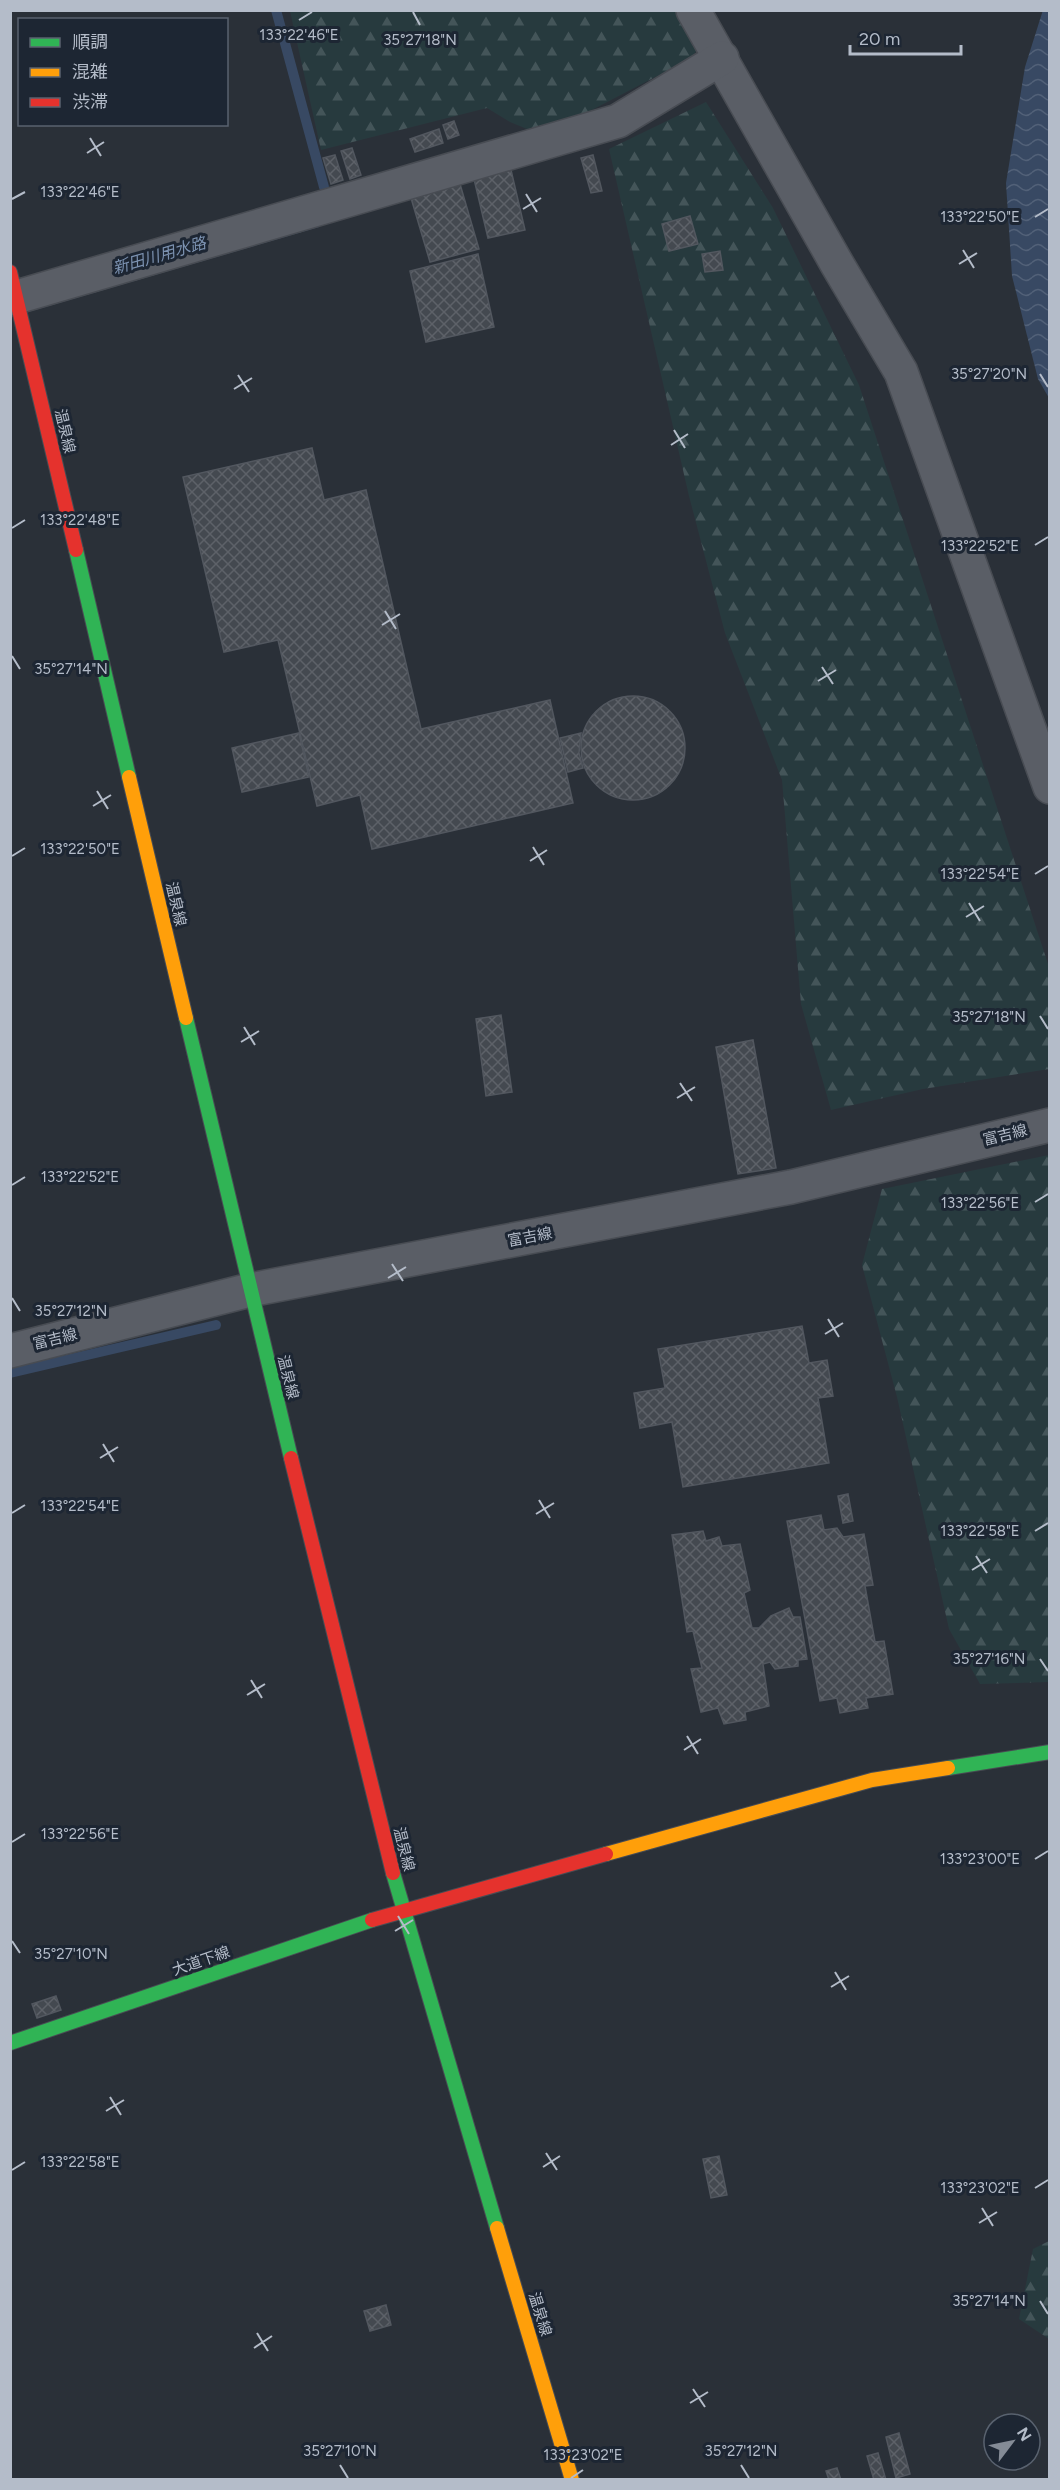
<svg xmlns="http://www.w3.org/2000/svg" width="1060" height="2490" viewBox="0 0 1060 2490" font-family="Figtree,'Noto Sans JP',sans-serif">
  <style>
    .forest { fill: url(#forest-firs) }
    .water { fill: url(#water-waves) }
    .lines { fill: none; stroke-linecap: round; stroke-linejoin: round }
    .stream { stroke: #384963; stroke-width: 10 }
    .building { fill: url(#building-cross-hatch); stroke: #52575f; stroke-width: 1.5 }
    .street-casing { stroke: #484c53; stroke-width: 36 }
    .fast-casing { stroke: #484c53; stroke-width: 16 }
    .slow-casing { stroke: #484c53; stroke-width: 16 }
    .jam-casing { stroke: #484c53; stroke-width: 16 }
    .street { stroke: #5a5e66; stroke-width: 33 }
    .fast { stroke: #30b455; stroke-width: 14 }
    .slow { stroke: #ff9f0a; stroke-width: 14 }
    .jam { stroke: #e5322d; stroke-width: 14 }
    .ticks { fill: none; stroke: #b4bcc9; stroke-width: 2 }
    .labels { text-anchor: middle; stroke-width: 6; stroke-linejoin: round; paint-order: stroke }
    .street-label { font-size: 15px; fill: #b4bcc9; stroke: #1d2633 }
    .water-label { font-size: 16px; font-style: italic; fill: #7c92b1; stroke: #1d2633 }
    .ticks-label { font-size: 15px; text-anchor: middle; fill: #b4bcc9; stroke: #1d2633; stroke-width: 6; stroke-linejoin: round; paint-order: stroke }
  </style>
  <defs>
    <pattern id="forest-firs" width="22" height="20" patternUnits="userSpaceOnUse" patternTransform="scale(1.5)"><rect width="22" height="20" fill="#273a3e"/><path d="M5 1l3.5 6h-7zM16 11l3.5 6h-7z" fill="#445559"/></pattern>
    <pattern id="water-waves" width="16" height="10" patternUnits="userSpaceOnUse" patternTransform="scale(1.5)"><rect width="16" height="10" fill="#384963"/><path d="M0 5q4-4 8 0t8 0" fill="none" stroke="#526178"/></pattern>
    <pattern id="building-cross-hatch" width="8" height="8" patternUnits="userSpaceOnUse" patternTransform="scale(1.5)"><rect width="8" height="8" fill="#444950"/><path d="M0 0l8 8M0 8l8-8" fill="none" stroke="#5d6168"/></pattern>
  </defs>
  <rect width="100%" height="100%" fill="#2a3038"/>
  <g class="forest">
    <polygon points="290,11 677,11 698,49 690,59 559,127 527,129 510,122 487,108 321,150"/>
    <polygon points="706,102 773,208 859,385 1049,967 1049,1069 923,1089 831,1110 801,1004 782,780 725,633 689,496 609,149"/>
    <polygon points="1049,1155 1049,1682 980,1684 949,1629 897,1397 862,1265 882,1189"/>
    <polygon points="1049,2241 1049,2339 1019,2319 1033,2249"/>
  </g>
  <g class="water">
    <polygon points="1043,10 1050,11 1049,398 1038,379 1012,276 1006,183 1025,67"/>
    <polygon points="317,222 319,227 11,317 11,312"/>
  </g>
  <g class="lines">
    <g class="stream">
      <polyline points="276,10 324,187"/>
      <polyline points="10,1373 216,1325"/>
    </g>
  </g>
  <g class="building">
    <polygon points="454,121 459,135 448,139 443,125"/>
    <polygon points="439,129 443,143 415,152 410,139"/>
    <polygon points="352,148 361,175 350,179 341,151"/>
    <polygon points="335,155 343,180 331,184 323,158"/>
    <polygon points="593,155 602,191 591,193 581,158"/>
    <polygon points="511,170 525,230 488,238 474,179"/>
    <polygon points="460,184 479,249 430,262 411,198"/>
    <polygon points="690,216 698,244 669,251 662,224"/>
    <polygon points="720,251 723,270 705,272 702,254"/>
    <polygon points="478,254 494,327 426,342 410,271"/>
    <polygon points="312,448 324,500 366,490 421,729 550,700 573,803 372,849 360,795 317,806 278,640 224,652 183,477"/>
    <circle cx="633" cy="748" r="52"/>
    <polygon points="299,733 309,777 242,792 232,748"/>
    <polygon points="581,733 579,753 583,768 568,772 560,738"/>
    <polygon points="501,1015 512,1092 486,1096 476,1019"/>
    <polygon points="753,1040 776,1168 738,1174 716,1047"/>
    <polygon points="802,1326 809,1363 827,1360 833,1396 818,1398 829,1463 683,1487 672,1422 640,1428 634,1393 665,1388 658,1349"/>
    <polygon points="848,1494 853,1521 843,1523 838,1496"/>
    <polygon points="821,1515 824,1530 837,1528 843,1537 864,1534 873,1585 865,1586 875,1642 884,1641 893,1694 866,1698 868,1708 840,1713 837,1698 820,1701 787,1521"/>
    <polygon points="703,1531 706,1541 719,1537 722,1546 740,1544 750,1590 744,1593 752,1628 759,1628 771,1616 789,1608 793,1617 800,1617 807,1659 798,1660 798,1666 775,1669 770,1662 763,1664 769,1706 745,1712 746,1720 724,1724 718,1708 701,1712 691,1669 702,1668 693,1631 687,1632 672,1535"/>
    <polygon points="56,1996 61,2010 37,2018 32,2004"/>
    <polygon points="719,2156 727,2195 711,2198 703,2159"/>
    <polygon points="386,2305 391,2325 370,2331 364,2311"/>
    <polygon points="899,2433 910,2474 896,2478 886,2437"/>
    <polygon points="878,2453 886,2480 874,2480 867,2456"/>
    <polygon points="837,2468 841,2480 829,2480 826,2471"/>
  </g>
  <g class="lines">
    <g class="street-casing">
      <g id="street">
        <polyline points="693,10 837,264 901,372 1050,787"/>
        <polyline points="10,299 618,121 722,58"/>
        <polyline points="10,1351 250,1290 791,1187 1050,1125"/>
      </g>
    </g>
    <g class="fast-casing">
      <g id="fast">
        <polyline points="76,550 129,777"/>
        <polyline points="186,1018 291,1458"/>
        <polyline points="948,1768 1050,1752"/>
        <polyline points="393,1873 497,2228"/>
        <polyline points="10,2043 372,1920"/>
      </g>
    </g>
    <g class="slow-casing">
      <g id="slow">
        <polyline points="129,777 186,1018"/>
        <polyline points="606,1854 872,1780 948,1768"/>
        <polyline points="497,2228 572,2480"/>
      </g>
    </g>
    <g class="jam-casing">
      <g id="jam">
        <polyline points="10,272 76,550"/>
        <polyline points="291,1458 393,1873"/>
        <polyline points="372,1920 606,1854"/>
      </g>
    </g>
    <use href="#street" class="street"/>
    <use href="#fast" class="fast"/>
    <use href="#slow" class="slow"/>
    <use href="#jam" class="jam"/>
  </g>
  <path class="ticks" d="M413,12L420,25M299,20L312,12M90,138L101,156M87,153L104,142M526,194L537,212M12,199L25,192M523,209L541,198M1035,217L1048,209M963,250L974,268M959,264L977,253M1040,374L1048,387M238,375L249,392M234,389L252,378M674,430L685,448M671,445L688,434M12,528L25,520M1035,545L1048,537M385,611L396,629M382,625L400,614M12,656L20,669M822,667L833,684M818,681L836,670M97,791L108,809M93,806L111,795M533,847L544,865M12,856L25,848M530,861L547,850M1035,874L1048,866M969,903L980,921M966,917L984,906M1040,1016L1048,1029M244,1027L255,1045M241,1042L259,1031M680,1083L692,1101M677,1098L695,1087M12,1185L25,1177M1035,1202L1048,1194M392,1264L403,1281M388,1278L406,1267M12,1298L20,1311M828,1319L839,1337M825,1334L843,1323M103,1444L114,1462M100,1458L118,1447M539,1500L550,1518M12,1513L25,1505M536,1514L554,1503M1035,1531L1048,1523M976,1556L987,1573M972,1570L990,1559M1040,1659L1048,1671M251,1680L262,1698M247,1695L265,1684M687,1736L698,1754M684,1750L701,1739M12,1842L25,1834M1035,1859L1048,1851M398,1916L409,1934M395,1931L413,1920M12,1941L20,1953M835,1972L846,1990M831,1987L849,1976M110,2097L121,2115M106,2111L124,2100M546,2153L557,2170M543,2167L560,2156M12,2170L25,2162M1035,2188L1048,2180M982,2208L993,2226M979,2223L997,2212M1040,2301L1048,2314M257,2333L268,2351M254,2348L272,2336M693,2389L705,2407M690,2403L708,2392M340,2465L348,2478M741,2465L749,2478M571,2478L583,2470"/>
  <g class="labels">
    <g class="street-label">
      <text transform="translate(65 431) rotate(77)" y="5">温泉線</text>
      <text transform="translate(176 904) rotate(77)" y="5">温泉線</text>
      <text transform="translate(1005 1135) rotate(-14)" y="5">富吉線</text>
      <text transform="translate(530 1237) rotate(-11)" y="5">富吉線</text>
      <text transform="translate(55 1339) rotate(-14)" y="5">富吉線</text>
      <text transform="translate(288 1377) rotate(76)" y="5">温泉線</text>
      <text transform="translate(404 1849) rotate(76)" y="5">温泉線</text>
      <text transform="translate(201 1961) rotate(-19)" y="5">大道下線</text>
      <text transform="translate(540 2314) rotate(73)" y="5">温泉線</text>
    </g>
    <g class="water-label">
      <text transform="translate(159 255) rotate(-16)" y="6">新田川用水路</text>
    </g>
  </g>
  <g class="ticks-label">
    <text x="299" y="40">133°22'46"E</text>
    <text x="420" y="45">35°27'18"N</text>
    <text x="80" y="197">133°22'46"E</text>
    <text x="980" y="222">133°22'50"E</text>
    <text x="989" y="379">35°27'20"N</text>
    <text x="80" y="525">133°22'48"E</text>
    <text x="980" y="551">133°22'52"E</text>
    <text x="71" y="674">35°27'14"N</text>
    <text x="80" y="854">133°22'50"E</text>
    <text x="980" y="879">133°22'54"E</text>
    <text x="989" y="1022">35°27'18"N</text>
    <text x="80" y="1182">133°22'52"E</text>
    <text x="980" y="1208">133°22'56"E</text>
    <text x="71" y="1316">35°27'12"N</text>
    <text x="80" y="1511">133°22'54"E</text>
    <text x="980" y="1536">133°22'58"E</text>
    <text x="989" y="1664">35°27'16"N</text>
    <text x="80" y="1839">133°22'56"E</text>
    <text x="980" y="1864">133°23'00"E</text>
    <text x="71" y="1959">35°27'10"N</text>
    <text x="80" y="2167">133°22'58"E</text>
    <text x="980" y="2193">133°23'02"E</text>
    <text x="989" y="2306">35°27'14"N</text>
    <text x="340" y="2456">35°27'10"N</text>
    <text x="741" y="2456">35°27'12"N</text>
    <text x="583" y="2460">133°23'02"E</text>
  </g>
  <rect width="1060" height="2490" fill="none" stroke="#b4bcc9" stroke-width="24"/>
  <rect x="18" y="18" width="210" height="108" fill="#1d2633" stroke="#59626f" stroke-width="1.5"/>
  <rect x="30" y="38" width="30" height="9" fill="#30b455" stroke="#59626f" stroke-width="1.5"/>
  <text x="72" y="48" font-size="18" fill="#b4bcc9">順調</text>
  <rect x="30" y="68" width="30" height="9" fill="#ff9f0a" stroke="#59626f" stroke-width="1.5"/>
  <text x="72" y="78" font-size="18" fill="#b4bcc9">混雑</text>
  <rect x="30" y="98" width="30" height="9" fill="#e5322d" stroke="#59626f" stroke-width="1.5"/>
  <text x="72" y="108" font-size="18" fill="#b4bcc9">渋滞</text>
  <g transform="translate(1012 2442) rotate(58)"><circle r="28" fill="#1d2633" stroke="#59626f" stroke-width="1.5"/>
  <path d="M0-4.5L10 22L0 15L-10 22Z" fill="#848b96"/>
  <text y="-9" font-size="16" font-weight="bold" text-anchor="middle" fill="#b4bcc9">N</text>
  </g>
  <path d="M850 45v9h111v-9" fill="none" stroke="#b4bcc9" stroke-width="3"/>
  <text x="859" y="45" font-size="18" fill="#b4bcc9" stroke="#1d2633" stroke-width="4.5" paint-order="stroke">20 m</text>
</svg>
